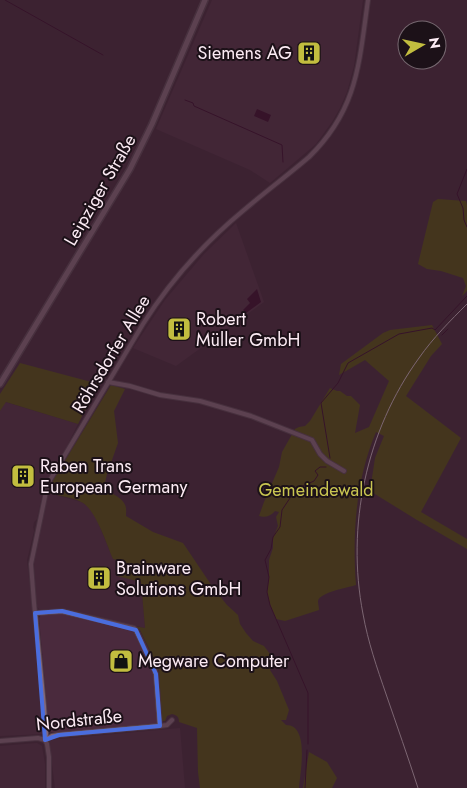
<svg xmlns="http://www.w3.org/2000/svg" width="467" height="788" viewBox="0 0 467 788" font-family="Jost,sans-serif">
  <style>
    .built { fill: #4a2a3d }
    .green { fill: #4e4c06 }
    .water { fill: #2f0121 }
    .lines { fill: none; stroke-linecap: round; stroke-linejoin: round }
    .stream { stroke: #2f0121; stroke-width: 1 }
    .minor-casing { stroke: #56424e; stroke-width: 6 }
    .secondary-casing { stroke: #56424e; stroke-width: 8 }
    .minor { stroke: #846777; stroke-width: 4 }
    .secondary { stroke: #846777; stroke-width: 5 }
    .rail { stroke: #cab7c1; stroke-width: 1 }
    .marked { fill: none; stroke: #4a6dde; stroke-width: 4; stroke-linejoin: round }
    .labels { text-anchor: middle; stroke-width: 4; stroke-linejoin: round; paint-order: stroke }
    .poi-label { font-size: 18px; fill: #fcebf4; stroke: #1c1118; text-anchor: start }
    .street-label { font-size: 18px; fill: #fcebf4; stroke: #1c1118 }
    .park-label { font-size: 18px; fill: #c9c551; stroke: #1c1118 }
  </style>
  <rect width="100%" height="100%" fill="#3c2332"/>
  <g class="built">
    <polygon points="212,0 363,0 354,66 347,92 340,108 332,122 316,144 270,183 250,170 156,129"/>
    <polygon points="236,223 264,302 176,366 133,348 165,300 204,254"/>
    <polygon points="5,402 78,424 63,454 47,482 43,491 37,519 34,522 33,527 34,531 27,560 36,642 43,734 0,736 0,411"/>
    <polygon points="48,493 81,502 88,506 94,513 113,559 120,561 141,582 145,628 63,609 44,610 39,609 36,605 34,561"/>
    <polygon points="55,614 64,614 127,628 133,630 136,633 153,668 158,723 151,725 57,733 51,732 49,728 39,618 41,615"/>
    <polygon points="180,728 185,788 55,788 49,740"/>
    <polygon points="37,743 42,746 45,764 45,788 0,788 0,746"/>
  </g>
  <g class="green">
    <polygon points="438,199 466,201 467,205 467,291 462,296 466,286 463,278 441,271 427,269 418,264 433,202"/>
    <path d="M432,325L442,344L431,356L406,396L461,438L421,512L467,539V549L417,520L370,491L375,458L384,436L376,432C356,479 352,534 356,585C347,588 320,592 318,601C318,604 319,607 319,610L285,621L276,619L270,605L267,592L269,577V560L273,548V538L278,526L276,517L279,512L275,511C271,516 265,518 259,516L264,502L279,467L282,452L295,429L299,427L305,426L310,421L330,388L337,391H340L347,396H351L360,405L355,433L369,427L389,381L365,360L339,375L341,364L383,333L390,330Z"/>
    <polygon points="20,363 99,384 78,424 6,402 0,411 0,394"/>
    <path d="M111,385L125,389L114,411L118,443L107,474L104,487C109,493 120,496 124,503C127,507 126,512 126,516L153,532L183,543L214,589L227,605L238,615L240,624L246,633L253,641L264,646L270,654L273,663L270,670L277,681L289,710L286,720H281L286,725C310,725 300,773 299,788H200L198,772L197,728L179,722C179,717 177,715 172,714L167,716L165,721H162L159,671L157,665L140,630L134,626L145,628L141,582L117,576L120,561L113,559C107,545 96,511 83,503C73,497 59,496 48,493L52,482Z"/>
    <polygon points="309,752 327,762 337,778 332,788 303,788"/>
  </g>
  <g class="water">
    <polygon points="257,109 271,115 268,122 254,116"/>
    <polygon points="257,289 261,302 246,313 243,310 250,303 247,299"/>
  </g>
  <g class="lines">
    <g class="stream">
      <polyline points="5,0 103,55"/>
      <polyline points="185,100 193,103 194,106 282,145 283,162"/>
      <polyline points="467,169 457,194 463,208 464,220 467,227"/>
      <polyline points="442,335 448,329"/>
      <polyline points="330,458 321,403 338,383 348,363 399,334 432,328 435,330 467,296"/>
      <polyline points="308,744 308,693 270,605 267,592 269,577 265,560 271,549 273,537 280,527 282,510 296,489 314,481 318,475 315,471 320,467 326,467"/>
      <polyline points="305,788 307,750"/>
    </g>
    <g class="minor-casing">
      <g id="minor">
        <polyline points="108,382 130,386 160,395 200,401 251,416 312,440 320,454 327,461 344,471"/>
        <polyline points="35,613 62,611 134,628 136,630 153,665 156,674 160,726"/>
        <polyline points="0,741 38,738 45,740 52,736 59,735 160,726 167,725 172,720"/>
        <path d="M49,788V757L47,744L45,740L46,734L44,706L34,603L31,564L47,487L50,480L143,324C170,281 204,243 244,210C265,192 288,175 309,157C358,109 359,63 368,0"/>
      </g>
    </g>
    <g class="secondary-casing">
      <polyline id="secondary" points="0,384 130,169 152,124 205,0"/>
    </g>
    <use href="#minor" class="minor"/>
    <use href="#secondary" class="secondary"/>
    <path class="rail" d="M418,788C408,757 397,726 386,694C377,668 368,642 363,614C346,526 366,431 419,358C433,338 450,321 467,304"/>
  </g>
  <path d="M0 0H467V788H0ZM62,611L136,630L156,674L160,726L59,735L45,740L35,613Z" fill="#3c2332" fill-opacity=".55" fill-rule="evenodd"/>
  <path class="marked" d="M62,611L136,630L156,674L160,726L59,735L45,740L35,613Z"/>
  <defs>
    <g id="building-square" transform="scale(1.25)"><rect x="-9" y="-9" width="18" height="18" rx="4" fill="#c2bd3f" stroke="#1c1118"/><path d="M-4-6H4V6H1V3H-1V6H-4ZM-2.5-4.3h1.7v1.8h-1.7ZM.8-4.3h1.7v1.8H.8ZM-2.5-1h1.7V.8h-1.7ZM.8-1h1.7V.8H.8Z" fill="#111"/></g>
    <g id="shop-square" transform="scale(1.25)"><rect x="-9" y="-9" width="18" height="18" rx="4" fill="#c2bd3f" stroke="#1c1118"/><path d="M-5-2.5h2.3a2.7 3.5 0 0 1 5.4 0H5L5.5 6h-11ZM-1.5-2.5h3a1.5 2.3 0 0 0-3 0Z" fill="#111"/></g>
  </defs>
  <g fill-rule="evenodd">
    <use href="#building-square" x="309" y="53"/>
    <use href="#building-square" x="179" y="329"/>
    <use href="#building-square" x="23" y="476"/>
    <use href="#building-square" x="99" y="578"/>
    <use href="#shop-square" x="121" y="661"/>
  </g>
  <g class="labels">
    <g class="poi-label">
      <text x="292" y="59" text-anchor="end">Siemens AG</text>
      <text x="196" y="325">Robert<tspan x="196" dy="21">Müller GmbH</tspan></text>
      <text x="40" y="472">Raben Trans<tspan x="40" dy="21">European Germany</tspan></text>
      <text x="116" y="574">Brainware<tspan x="116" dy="21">Solutions GmbH</tspan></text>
      <text x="138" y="667">Megware Computer</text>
    </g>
    <g class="street-label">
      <text transform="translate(100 190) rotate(-60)" y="6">Leipziger Straße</text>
      <text transform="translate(111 354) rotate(-59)" y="6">Röhrsdorfer Allee</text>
      <text transform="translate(79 720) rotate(-6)" y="6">Nordstraße</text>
    </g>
    <g class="park-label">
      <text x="316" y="496">Gemeindewald</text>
    </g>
  </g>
  <g transform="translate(422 45) rotate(81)"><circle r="24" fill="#1c1118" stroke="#766870"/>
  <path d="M0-4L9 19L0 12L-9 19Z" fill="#c2bd3f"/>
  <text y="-8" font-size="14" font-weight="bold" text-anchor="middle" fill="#fcebf4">N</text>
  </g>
</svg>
